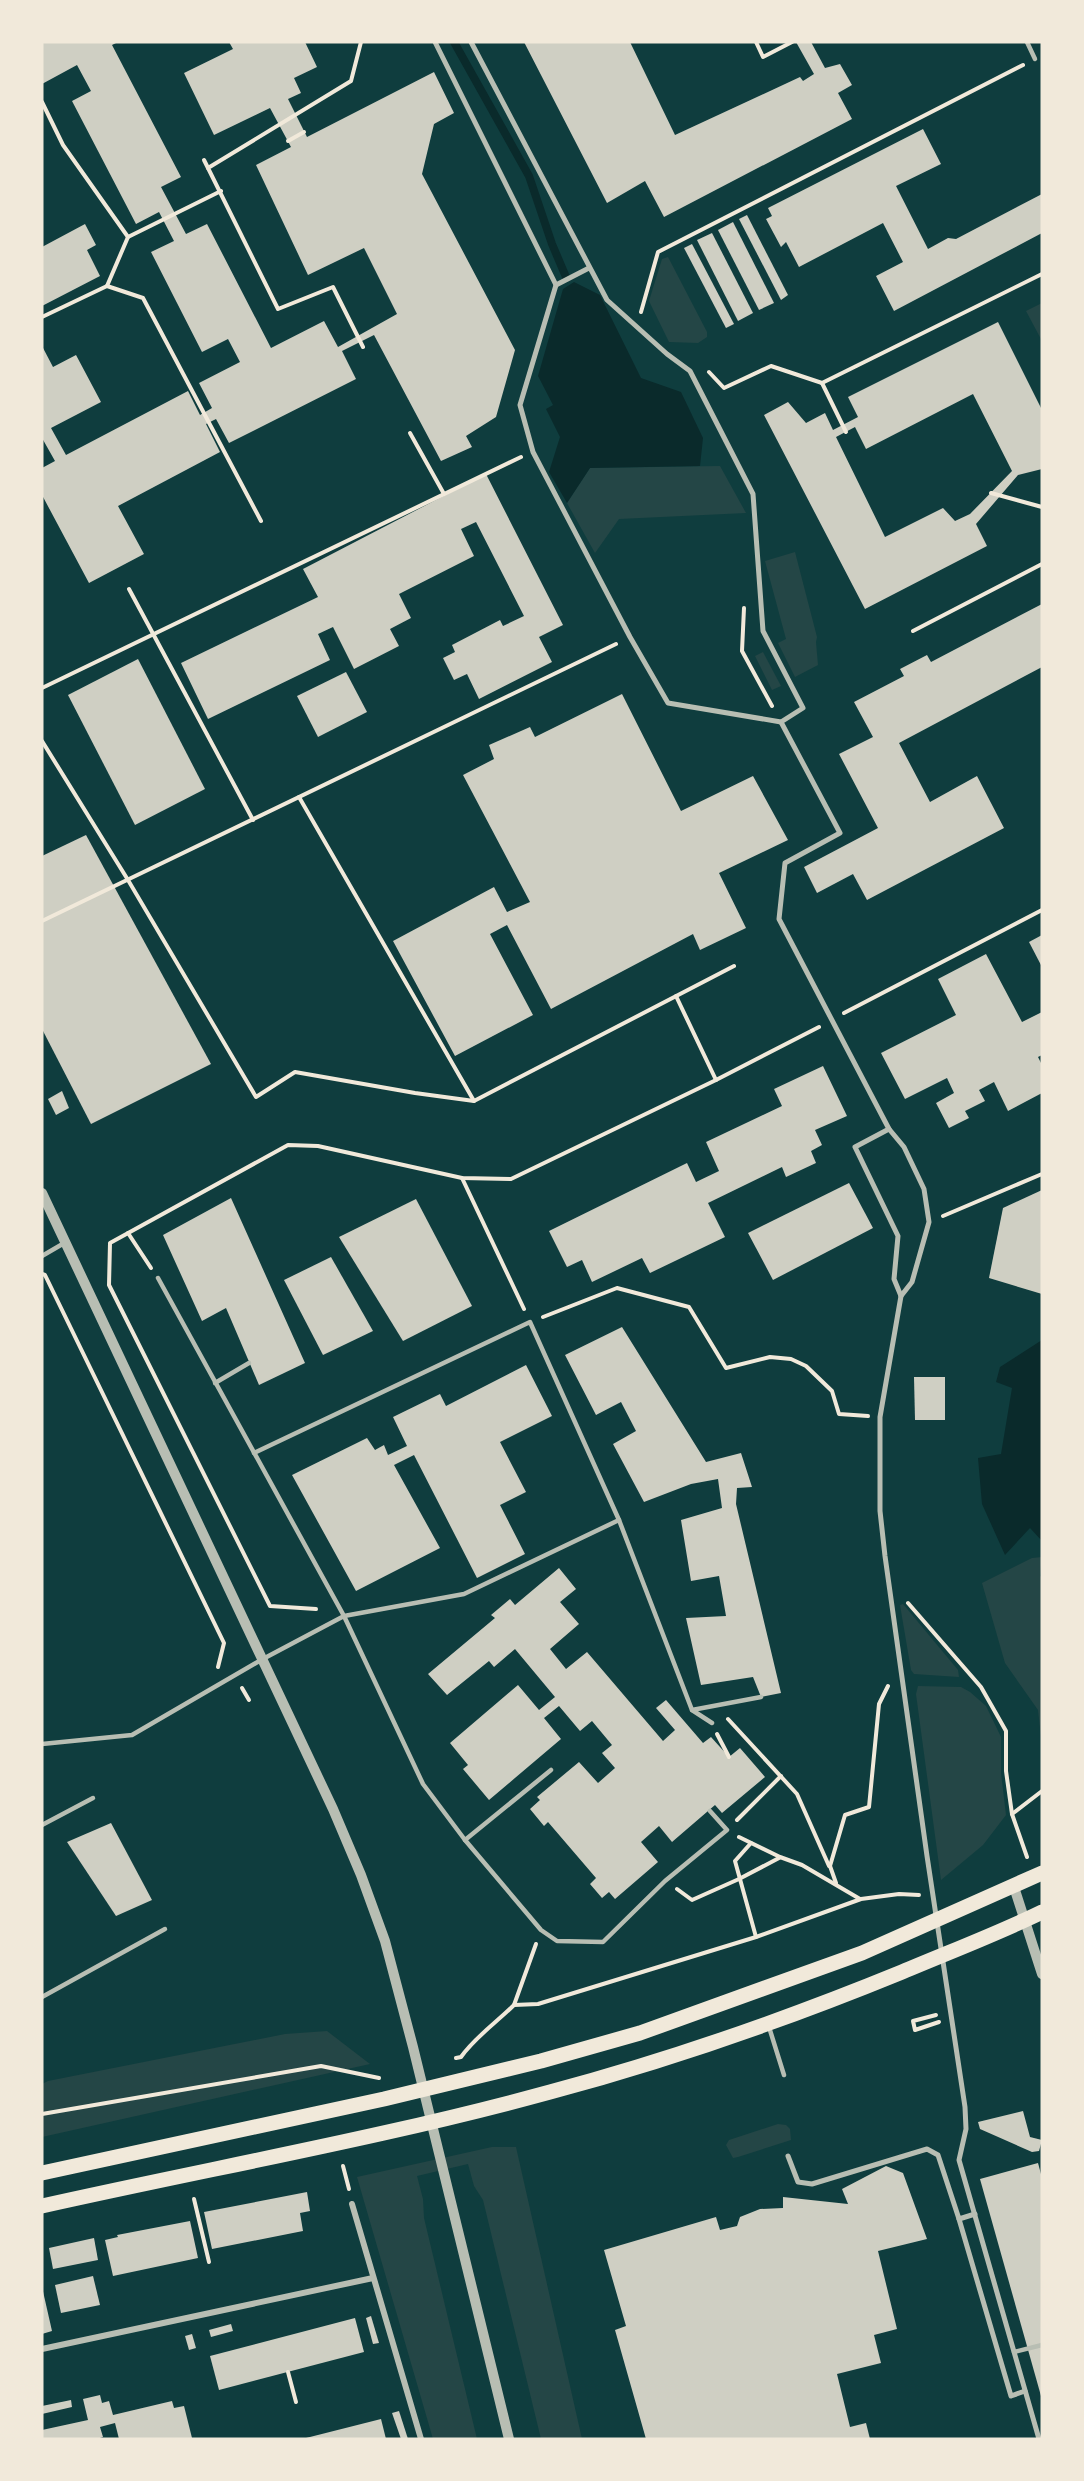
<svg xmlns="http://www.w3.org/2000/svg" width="1084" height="2481" viewBox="0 0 1084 2481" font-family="Helvetica,sans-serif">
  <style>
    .green { fill: #244646 }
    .water { fill: #0a2a2b }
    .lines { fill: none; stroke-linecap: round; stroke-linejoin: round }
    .stream { stroke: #0a2a2b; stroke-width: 8 }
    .building { fill: #cfcfc3; fill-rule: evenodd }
    .path { stroke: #f1e9da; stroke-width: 4 }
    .service { stroke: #b8beb3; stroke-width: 4.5 }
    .pedestrian { stroke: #b8beb3; stroke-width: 5 }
    .minor { stroke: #b8beb3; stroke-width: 6 }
    .tertiary { stroke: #b8beb3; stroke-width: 10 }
    .primary { stroke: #f1e9da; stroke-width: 15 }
  </style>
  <rect width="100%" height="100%" fill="#0f3d3e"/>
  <g class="green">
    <polygon points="668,257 707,332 707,337 698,343 669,342 649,301 662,259"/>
    <polygon points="1042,303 1042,341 1026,311"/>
    <polygon points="720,466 746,513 619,519 595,553 567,503 590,468"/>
    <polygon points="795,552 817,637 816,642 818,665 795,677 778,643 786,639 765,561"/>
    <polygon points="763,652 781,686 772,690 755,656"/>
    <polygon points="1042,1557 1040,1576 1042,1577 1042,1746 1038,1710 1005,1663 982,1583 1032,1558"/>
    <polygon points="903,1604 958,1670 959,1677 914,1674 911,1670 900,1605"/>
    <polygon points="918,1686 961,1687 970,1692 986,1706 1001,1737 1001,1773 1006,1815 983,1845 941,1880 916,1694"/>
    <polygon points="327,2031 370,2064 42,2137 42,2084 48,2081 285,2034"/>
    <polygon points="778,2124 786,2125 790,2129 791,2140 738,2157 733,2158 726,2145 729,2140"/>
    <polygon points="492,2147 516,2147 582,2439 541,2439 483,2200 474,2186 468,2164 417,2176 423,2199 424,2218 477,2439 433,2439 357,2177"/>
  </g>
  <g class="water">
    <polygon points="574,282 600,295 641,378 681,392 703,438 700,466 590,468 567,503 549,472 560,437 546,409 553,405 538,376 563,289"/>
    <polygon points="1042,1340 1042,1541 1030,1528 1005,1555 982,1504 978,1458 1001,1454 1012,1388 996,1382 1000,1367"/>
  </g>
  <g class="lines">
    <polyline class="stream" points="454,42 529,176 552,244 566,277"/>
  </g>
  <g class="building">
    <polygon points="42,42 118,42 112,45 181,177 161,187 186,234 207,224 271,348 324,321 338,347 397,314 364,248 308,275 256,165 291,147 270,108 214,135 184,73 233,49 229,42 305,42 317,67 294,78 301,93 288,99 307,137 434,72 454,113 434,124 422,174 515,350 496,417 466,436 472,447 441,461 374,335 342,351 356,379 229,443 216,419 206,424 220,452 118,506 144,554 89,583 42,495 42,468 55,461 42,438 42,346 53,367 76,355 101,402 51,428 66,455 188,391 200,415 212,408 199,383 240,362 228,339 202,352 151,252 174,241 159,212 136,224 72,101 91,91 77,65 42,84"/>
    <polygon points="524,42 630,42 675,135 800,77 803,81 814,74 796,42 811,42 825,68 840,64 852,85 838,93 852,119 664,217 645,181 607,203"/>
    <polygon points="923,129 941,164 896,186 928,249 948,238 956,239 1042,194 1042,233 894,311 876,276 903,262 883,223 799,267 786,242 781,247 766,219 772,216 768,208"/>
    <polygon points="747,215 788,295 781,300 739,219"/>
    <polygon points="733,222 774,303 759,310 718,230"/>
    <polygon points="85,224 96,245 87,250 100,276 42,306 42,247"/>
    <polygon points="712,233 753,313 738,321 697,240"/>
    <polygon points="692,244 734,324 726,328 684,248"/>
    <path d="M998,322L1042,410V469L1018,475L976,524L987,546L865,609L764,415L788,402L806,423L825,413L833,430L858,417L848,397ZM973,394L1012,471L970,514L955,521L943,508L885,537L836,437L855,427L866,449Z"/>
    <polygon points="486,474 563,625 539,637 552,662 479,699 467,674 454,680 443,658 455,652 452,645 500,620 503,626 524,616 476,522 461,529 474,556 399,594 411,618 390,629 399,646 354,669 333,627 318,634 330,660 208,719 181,663 318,597 303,569"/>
    <polygon points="1042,604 1042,667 899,743 930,802 977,776 1004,828 867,900 853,874 817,893 804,867 878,828 839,754 873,737 854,702 904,676 900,669 927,655 931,662"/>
    <polygon points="138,659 205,789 135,825 68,695"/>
    <polygon points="346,672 367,712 318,737 297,696"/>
    <polygon points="622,694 681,811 753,776 788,840 719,873 746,928 700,950 693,934 551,1009 507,925 490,934 533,1015 455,1056 393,941 494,887 507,912 530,902 463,775 494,759 489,745 530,727 535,737"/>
    <polygon points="86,835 211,1064 91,1124 42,1029 42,856"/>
    <polygon points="1042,935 1042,967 1029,942"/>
    <polygon points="986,954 1022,1022 1042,1012 1042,1055 1038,1057 1042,1065 1042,1093 1008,1111 994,1082 979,1090 985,1101 965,1111 969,1118 949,1128 936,1103 954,1093 947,1078 905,1099 881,1053 956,1015 938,979"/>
    <polygon points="823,1066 847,1116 815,1130 822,1145 811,1151 816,1163 786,1177 782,1167 708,1203 725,1237 650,1273 642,1258 592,1282 582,1260 567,1267 549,1231 687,1163 696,1182 719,1171 706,1142 782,1106 774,1089"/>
    <polygon points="62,1091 69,1108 56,1115 48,1099"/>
    <polygon points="849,1183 873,1228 773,1280 748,1233"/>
    <polygon points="1042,1190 1042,1294 989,1278 1003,1208"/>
    <polygon points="231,1198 305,1363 259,1385 226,1308 202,1321 163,1235"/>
    <polygon points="416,1199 472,1306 403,1341 339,1237"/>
    <polygon points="331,1257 373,1331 323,1355 284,1280"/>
    <polygon points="622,1327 706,1462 741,1453 752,1487 737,1488 736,1504 781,1693 761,1697 753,1677 701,1685 686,1618 726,1616 719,1576 691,1581 681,1520 722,1508 718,1479 691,1484 644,1502 613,1444 636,1431 621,1402 596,1415 565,1355"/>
    <polygon points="526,1365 552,1416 500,1442 526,1492 500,1505 525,1554 477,1578 414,1455 394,1465 440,1548 356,1591 292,1475 367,1438 375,1450 384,1445 388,1455 407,1446 393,1417 440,1394 446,1406"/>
    <polygon points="914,1377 945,1377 945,1420 915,1420"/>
    <polygon points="559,1568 576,1589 560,1602 579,1624 550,1649 566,1669 587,1652 663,1741 675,1730 656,1708 666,1700 703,1743 711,1737 729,1757 740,1748 765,1777 722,1813 715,1805 672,1842 659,1826 641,1842 658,1862 615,1899 609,1892 602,1898 590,1884 596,1878 548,1822 544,1826 530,1809 540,1800 537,1797 579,1762 598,1783 615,1768 602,1753 612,1745 592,1721 580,1731 559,1706 544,1718 561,1739 489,1800 463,1769 468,1765 450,1743 518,1685 539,1710 555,1697 515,1649 494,1667 489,1661 447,1695 428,1674 495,1618 491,1615 510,1599 515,1605"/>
    <polygon points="111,1823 152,1900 116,1916 67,1842"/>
    <polygon points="1023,2111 1030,2137 1042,2140 1039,2151 1032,2152 980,2129 978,2122"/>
    <polygon points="1038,2163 1042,2178 1041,2396 980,2179"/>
    <polygon points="886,2166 903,2173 927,2239 878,2251 897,2329 874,2335 881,2363 837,2374 850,2427 866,2423 870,2439 646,2439 615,2330 626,2326 604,2250 716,2217 720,2230 737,2226 740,2217 760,2209 783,2208 783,2197 848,2204 842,2189"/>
    <polygon points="307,2192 310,2211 300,2213 303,2231 212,2249 204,2212"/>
    <polygon points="190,2221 198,2258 113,2276 105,2240 118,2237 117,2235"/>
    <polygon points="94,2238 98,2260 53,2269 49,2248"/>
    <polygon points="93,2276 100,2305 61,2313 55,2285"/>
    <polygon points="42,2287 52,2331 42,2334"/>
    <polygon points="371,2316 379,2343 373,2344 366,2318"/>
    <polygon points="355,2318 364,2352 219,2390 210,2356"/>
    <polygon points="231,2324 233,2331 211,2337 209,2330"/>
    <polygon points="192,2334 196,2348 189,2350 185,2336"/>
    <polygon points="100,2395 102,2403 109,2401 113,2415 172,2401 174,2408 184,2406 192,2438 119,2439 115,2423 100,2427 103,2437 97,2439 42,2439 42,2430 88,2420 83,2399"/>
    <polygon points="71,2400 72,2407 42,2414 42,2406"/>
    <polygon points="399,2411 408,2439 401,2439 392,2413"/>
    <polygon points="381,2419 386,2439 306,2439 306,2438"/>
  </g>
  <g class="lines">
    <g class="path">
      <polyline points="361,42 351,81 208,168 278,309 333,287 363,347"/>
      <polyline points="756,42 763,57 792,42"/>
      <polyline points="42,102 63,145 128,237"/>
      <polyline points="288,141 304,132"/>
      <polyline points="204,160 208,168"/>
      <polyline points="107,286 143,298 261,521"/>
      <polyline points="641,312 658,252 1023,65"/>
      <polyline points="42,317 107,286 128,237 221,191"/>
      <polyline points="709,372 724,388 771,366 822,383 1042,274"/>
      <polyline points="822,383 846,432"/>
      <polyline points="410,433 444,494"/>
      <polyline points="991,493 1042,507"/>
      <polyline points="129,589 253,820"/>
      <polyline points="744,608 742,651 772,706"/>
      <polyline points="913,631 1042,564"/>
      <polyline points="42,688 521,457"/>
      <polyline points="42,741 128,880 256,1097 295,1072 415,1093 474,1101 734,966"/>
      <polyline points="299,797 474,1101"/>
      <polyline points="42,921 616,644"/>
      <polyline points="676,996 716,1080"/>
      <polyline points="844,1013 1042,910"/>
      <polyline points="462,1178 524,1309"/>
      <polyline points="943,1216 1042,1174"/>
      <polyline points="128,1233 151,1268"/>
      <polyline points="42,1274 45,1275 224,1643 218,1667"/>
      <polyline points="543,1317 617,1288 689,1307 726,1368 770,1357 791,1359 806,1366 832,1391 839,1414 868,1416"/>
      <polyline points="908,1603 981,1687 1006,1731 1006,1771 1012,1814 1027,1857"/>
      <polyline points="316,1609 270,1606 109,1285 110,1243 288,1145 318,1146 462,1178 511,1179 716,1080 819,1027"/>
      <polyline points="242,1688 249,1700"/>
      <polyline points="728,1719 797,1794 829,1866"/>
      <polyline points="717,1734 729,1757"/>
      <polyline points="1012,1814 1042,1791"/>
      <polyline points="737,1820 781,1776"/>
      <polyline points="739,1837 780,1857 802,1865 860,1899"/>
      <polyline points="751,1843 735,1861 756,1937"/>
      <polyline points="836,1883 830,1866 845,1815 869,1807 879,1704 888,1686"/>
      <polyline points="677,1889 692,1900 739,1879 779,1858"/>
      <polyline points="514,2005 536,1944"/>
      <polyline points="936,2015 913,2021 915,2030 939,2022"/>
      <path d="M456,2058L461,2057C475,2037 496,2023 514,2005L538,2004L756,1937L861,1899L899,1894L919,1895"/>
      <polyline points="42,2114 321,2066 379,2078"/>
      <polyline points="343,2166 349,2189"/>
      <polyline points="194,2199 209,2262"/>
      <polyline points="288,2372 296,2402"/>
    </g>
    <g class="service">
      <polyline points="1027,42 1035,59"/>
      <polyline points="42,1256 66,1242"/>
      <polyline points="158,1278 344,1616 464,1594 619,1520"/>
      <polyline points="215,1383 249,1363"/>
      <polyline points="254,1453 530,1322 619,1520 692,1710 712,1723"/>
      <polyline points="692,1710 761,1697"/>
      <polyline points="42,1744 132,1735 261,1660 344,1616 423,1784 465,1840 541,1930 557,1941 603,1942 665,1881 727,1830 710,1811"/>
      <polyline points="42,1825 93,1798"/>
      <polyline points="465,1840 551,1770"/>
      <polyline points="42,1997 165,1929"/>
      <polyline points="769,2027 784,2075"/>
      <polyline points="1014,2352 1042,2345"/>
    </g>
    <g class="pedestrian">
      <polyline points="435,42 556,285 520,405 533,452 630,637 668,703 781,722"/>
      <polyline points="471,42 607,300 667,354 690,371 753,494 763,631 803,708 781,722 840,833 785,863 779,919 889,1129 855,1147 898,1236 894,1279 901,1296 880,1417 880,1511 885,1556 927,1856 965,2107 966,2129 959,2160 1039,2439"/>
      <polyline points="556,285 589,268"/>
      <polyline points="889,1129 904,1147 924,1189 929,1222 912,1282 901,1296"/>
      <polyline points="788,2156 798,2182 812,2184 927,2149 938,2155 959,2219 975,2214"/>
      <polyline points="959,2219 1011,2396 1025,2391"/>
    </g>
    <g class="minor">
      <polyline points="352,2204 421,2439"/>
      <polyline points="42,2349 373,2278"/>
    </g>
    <g class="tertiary">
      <polyline points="42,1193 333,1809 361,1875 385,1941 413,2047 509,2439"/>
      <polyline points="1014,1887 1042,1974"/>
    </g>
    <g class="primary">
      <polyline points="42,2173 384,2099 541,2061 640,2033 862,1953 1042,1873"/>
      <path d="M42,2206C211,2168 382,2138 550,2092C670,2060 787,2019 902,1972C949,1952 997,1934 1042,1912"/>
    </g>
  </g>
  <rect width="1084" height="2481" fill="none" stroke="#f1e9da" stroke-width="87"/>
</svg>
